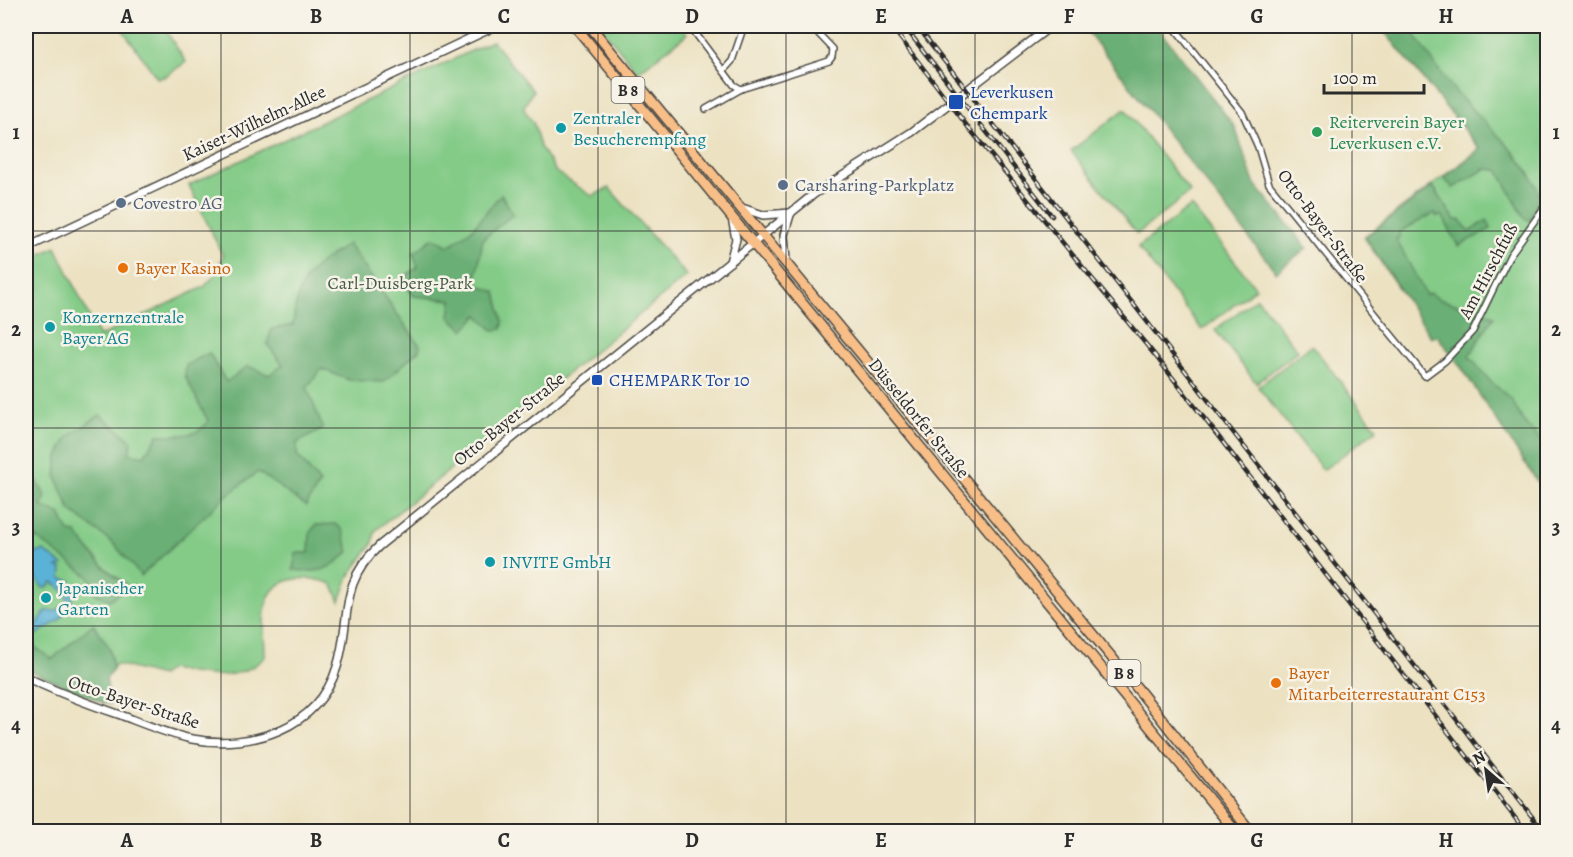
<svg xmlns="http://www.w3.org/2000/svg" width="1573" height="857" viewBox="0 0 1573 857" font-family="Alegreya,serif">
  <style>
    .green { fill: #83cb87; stroke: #577b59; stroke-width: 1.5 }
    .forest { fill: #6aaf74; stroke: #4a6d50; stroke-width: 1.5 }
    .water { fill: #5ab2d7; stroke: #426e81; stroke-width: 1.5 }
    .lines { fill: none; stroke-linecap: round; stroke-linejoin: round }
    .minor-casing { stroke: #484642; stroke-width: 8 }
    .tertiary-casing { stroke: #484642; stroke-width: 10 }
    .primary-casing { stroke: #484642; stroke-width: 12 }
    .minor { stroke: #fff; stroke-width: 5 }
    .tertiary { stroke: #fff; stroke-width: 7 }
    .primary { stroke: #f7be88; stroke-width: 9 }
    .rail-casing { stroke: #2b2b2b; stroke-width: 4.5 }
    .rail { stroke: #f7f3e8; stroke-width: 2; stroke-dasharray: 7; stroke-linecap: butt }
    .grid { fill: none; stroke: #2b2b2b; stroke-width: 1.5; stroke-opacity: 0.55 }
    .transit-dot { fill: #1a4fb4; stroke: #f7f3e8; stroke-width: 2 }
    .culture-dot { fill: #0f9aa8; stroke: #f7f3e8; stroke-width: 2 }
    .leisure-dot { fill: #2e9e5b; stroke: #f7f3e8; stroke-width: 2 }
    .service-dot { fill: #5c6f8a; stroke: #f7f3e8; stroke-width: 2 }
    .food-dot { fill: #e8710a; stroke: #f7f3e8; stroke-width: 2 }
    .labels { text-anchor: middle; stroke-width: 5; stroke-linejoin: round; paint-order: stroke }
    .shield { fill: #f7f3e8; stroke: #686764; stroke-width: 1.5 }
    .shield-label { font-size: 16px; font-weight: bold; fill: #2b2b2b }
    .transit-label { font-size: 18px; fill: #164399; stroke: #f7f3e8; text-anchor: start }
    .culture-label { font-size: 18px; fill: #0d838f; stroke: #f7f3e8; text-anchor: start }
    .leisure-label { font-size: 18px; fill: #27864d; stroke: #f7f3e8; text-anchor: start }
    .street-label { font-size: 18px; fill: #2b2b2b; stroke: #f7f3e8 }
    .service-label { font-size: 18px; fill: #4e5e75; stroke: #f7f3e8; text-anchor: start }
    .food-label { font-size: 18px; fill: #c56008; stroke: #f7f3e8; text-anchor: start }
    .park-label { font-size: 18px; fill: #455b47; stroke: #f7f3e8 }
    .neatline { fill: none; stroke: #2b2b2b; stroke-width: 2 }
    .grid-label { font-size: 20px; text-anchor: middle; font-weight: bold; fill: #2b2b2b }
  </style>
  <rect width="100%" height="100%" fill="#f7f3e8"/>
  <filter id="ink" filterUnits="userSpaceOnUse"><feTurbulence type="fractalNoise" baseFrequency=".0167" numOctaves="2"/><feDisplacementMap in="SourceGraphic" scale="12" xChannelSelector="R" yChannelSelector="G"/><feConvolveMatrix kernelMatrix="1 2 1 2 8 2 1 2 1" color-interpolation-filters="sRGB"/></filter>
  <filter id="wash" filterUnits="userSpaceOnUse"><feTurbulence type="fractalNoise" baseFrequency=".008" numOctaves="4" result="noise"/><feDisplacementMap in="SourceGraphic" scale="24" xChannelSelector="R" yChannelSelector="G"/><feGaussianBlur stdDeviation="1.35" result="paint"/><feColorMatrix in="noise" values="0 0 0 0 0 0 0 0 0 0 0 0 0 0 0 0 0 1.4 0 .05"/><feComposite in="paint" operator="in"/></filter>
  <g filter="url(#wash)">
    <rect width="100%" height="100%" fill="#ece2c2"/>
    <g class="green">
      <polygon points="120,26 163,26 186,62 164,77 157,78"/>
      <polygon points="600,26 682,26 687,34 638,72"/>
      <polygon points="1380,26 1547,26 1547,496 1455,358 1437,336 1431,337 1364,237 1480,149"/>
      <path d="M492,41L533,91L523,108L534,124L540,147L556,172L592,196L609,188L687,276L375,531L373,543L349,576L340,601L332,584C309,575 273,574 266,605C262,621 265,640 265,657C239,683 204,676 170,669L161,676L116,664L106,679L110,704L104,703L26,669V261L56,247L99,337L204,287L215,275L223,256L189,185Z"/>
      <polygon points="1125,109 1190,192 1137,234 1071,151"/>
      <polygon points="1191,206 1256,288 1202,330 1138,247"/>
      <polygon points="1257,298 1298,351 1256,383 1215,330"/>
      <polygon points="1312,345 1377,429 1323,470 1258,387"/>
    </g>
    <g class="forest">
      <polygon points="1083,26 1157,26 1235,127 1254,183 1307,248 1276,272"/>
      <path d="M1380,26H1409C1424,48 1438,71 1455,91C1483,124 1525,153 1540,195L1530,220L1525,219L1498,170L1485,169L1453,188L1444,178L1480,149Z"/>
      <polygon points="1433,186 1455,220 1461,220 1469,232 1487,220 1491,229 1458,246 1442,215 1437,217 1435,213 1399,232 1401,236 1396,239 1426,295 1430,293 1439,299 1494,316 1469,356 1490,381 1512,400 1523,421 1547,446 1547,496 1455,358 1437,336 1431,337 1365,237"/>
      <polygon points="501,194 513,214 483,239 475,284 496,292 503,321 502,329 493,330 478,315 464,330 450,317 452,300 414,296 401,279 418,267 413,254 433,238 449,246 471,230"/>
      <path d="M348,244L420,346L419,350L384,382L349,380L322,369L307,387L323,429L297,443V455L320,483L306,506L258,472L227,495L141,576L114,544L70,510L56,476L58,456L68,437L100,415L132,441L129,453L144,456L158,435C176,434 198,439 208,421L185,376L186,365L209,353L226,382L248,366L269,375L283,365L267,344L272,329L293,325C298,276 309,270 348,244Z"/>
      <path d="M26,454L31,471L46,497L41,506L60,514L69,532L76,533C90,552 105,571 125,583V589L110,600L96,594L89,577L31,534L26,533Z"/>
      <path d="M335,524L342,529L349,552C327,571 322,573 293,570L296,553H309L310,532L316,525Z"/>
      <polygon points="93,624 109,647 113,668 106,679 110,704 104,703 26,669 26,641 52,659"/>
    </g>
    <path class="water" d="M44,551L63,565L57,567L62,569L61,578L71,581L72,605L58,621L26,641V630L34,629L46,611H56L68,601C66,591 60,586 52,582L47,588H43L37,579L29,576L30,568L26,565V554Z"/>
  </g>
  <g filter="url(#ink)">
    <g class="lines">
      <g class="minor-casing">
        <g id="minor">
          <polyline points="690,26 734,85 741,89"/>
          <polyline points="1173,26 1242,112 1258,147 1269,184 1425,376 1445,361 1473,331 1510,255 1548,202"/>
          <polyline points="724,70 732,61 744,26"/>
          <polyline points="706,109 741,89 829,61 832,57 833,49 811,26"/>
        </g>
      </g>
      <g class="tertiary-casing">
        <g id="tertiary">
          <polyline points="742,208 763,215 791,213"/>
          <polyline points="26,248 496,26"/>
          <polyline points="786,261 784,235 790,215"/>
          <polyline points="730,262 736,239 732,218"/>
          <path d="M26,677C56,692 86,703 118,714C142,723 167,734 192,739C250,750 318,729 337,667C352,620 337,585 379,546L814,194L912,132L1051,26"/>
        </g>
      </g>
      <g class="primary-casing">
        <g id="primary">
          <polyline points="575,26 1236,832"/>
          <polyline points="590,26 1142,694 1251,832"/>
        </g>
      </g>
      <use href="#minor" class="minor"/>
      <use href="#tertiary" class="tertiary"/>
      <use href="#primary" class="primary"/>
      <g class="rail-casing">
        <g id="rail">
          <polyline points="891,26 968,127 1158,359 1526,832"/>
          <polyline points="904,26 1052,216"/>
          <polyline points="917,26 1544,832"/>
        </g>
      </g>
      <use href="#rail" class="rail"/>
    </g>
  </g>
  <path class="grid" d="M221,26V832M410,26V832M598,26V832M786,26V832M975,26V832M1163,26V832M1352,26V832M26,231H1548M26,428H1548M26,626H1548"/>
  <g class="transit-dot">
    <rect x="948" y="94" width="16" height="16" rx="3"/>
    <rect x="591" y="374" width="12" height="12" rx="3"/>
  </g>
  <g class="culture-dot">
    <circle cx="561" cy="128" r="6"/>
    <circle cx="50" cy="327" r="6"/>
    <circle cx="490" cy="562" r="6"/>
    <circle cx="46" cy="598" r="6"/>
  </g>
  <circle class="leisure-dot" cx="1317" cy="132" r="6"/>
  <g class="service-dot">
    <circle cx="783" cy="185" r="6"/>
    <circle cx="121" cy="203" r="6"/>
  </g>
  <g class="food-dot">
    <circle cx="123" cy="268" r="6"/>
    <circle cx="1276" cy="683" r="6"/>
  </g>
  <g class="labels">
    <g class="shield">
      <rect x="611.5" y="77" width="33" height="26" rx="4.5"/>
      <rect x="1107.5" y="660" width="33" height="26" rx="4.5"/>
    </g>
    <g class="shield-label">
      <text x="628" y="96">B 8</text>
      <text x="1124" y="679">B 8</text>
    </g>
    <g class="transit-label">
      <text x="970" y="98">Leverkusen<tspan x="970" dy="21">Chempark</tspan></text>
      <text x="609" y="386">CHEMPARK Tor 10</text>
    </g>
    <g class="culture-label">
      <text x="573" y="124">Zentraler<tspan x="573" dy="21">Besucherempfang</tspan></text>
      <text x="62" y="323">Konzernzentrale<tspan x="62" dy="21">Bayer AG</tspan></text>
      <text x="502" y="568">INVITE GmbH</text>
      <text x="58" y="594">Japanischer<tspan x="58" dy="21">Garten</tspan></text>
    </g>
    <g class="leisure-label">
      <text x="1329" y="128">Reiterverein Bayer<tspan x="1329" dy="21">Leverkusen e.V.</tspan></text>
    </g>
    <g class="street-label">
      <text transform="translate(254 123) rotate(-25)" y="6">Kaiser-Wilhelm-Allee</text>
      <text transform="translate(1323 226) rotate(53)" y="6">Otto-Bayer-Straße</text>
      <text transform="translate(1488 271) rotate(-62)" y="6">Am Hirschfuß</text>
      <text transform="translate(919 418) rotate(51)" y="6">Düsseldorfer Straße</text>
      <text transform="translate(509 419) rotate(-39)" y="6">Otto-Bayer-Straße</text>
      <text transform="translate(134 702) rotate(18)" y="6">Otto-Bayer-Straße</text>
    </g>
    <g class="service-label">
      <text x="795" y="191">Carsharing-Parkplatz</text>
      <text x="133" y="209">Covestro AG</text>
    </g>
    <g class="food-label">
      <text x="135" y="274">Bayer Kasino</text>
      <text x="1288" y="679">Bayer<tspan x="1288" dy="21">Mitarbeiterrestaurant C153</tspan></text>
    </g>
    <g class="park-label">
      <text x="400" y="289">Carl-Duisberg-Park</text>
    </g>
  </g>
  <rect width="1573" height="857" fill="none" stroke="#f7f3e8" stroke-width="66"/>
  <g transform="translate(1486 770) rotate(331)" stroke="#f7f3e8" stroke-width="4.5" paint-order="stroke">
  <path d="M0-4.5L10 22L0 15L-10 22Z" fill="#2b2b2b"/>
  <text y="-9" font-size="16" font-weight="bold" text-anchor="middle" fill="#2b2b2b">N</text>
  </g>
  <path d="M1324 84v9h100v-9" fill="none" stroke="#2b2b2b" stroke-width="3"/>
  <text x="1333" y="84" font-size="18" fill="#2b2b2b" stroke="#f7f3e8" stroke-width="4.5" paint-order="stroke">100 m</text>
  <rect x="33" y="33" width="1507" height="791" class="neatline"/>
  <g class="grid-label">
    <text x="127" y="23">A</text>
    <text x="316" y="23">B</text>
    <text x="504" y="23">C</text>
    <text x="692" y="23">D</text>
    <text x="881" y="23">E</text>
    <text x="1069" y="23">F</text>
    <text x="1257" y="23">G</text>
    <text x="1446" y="23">H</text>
    <text x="16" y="139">1</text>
    <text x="1556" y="139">1</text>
    <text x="16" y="336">2</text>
    <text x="1556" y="336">2</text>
    <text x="16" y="534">3</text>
    <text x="1556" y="534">3</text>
    <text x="16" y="732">4</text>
    <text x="1556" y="732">4</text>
    <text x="127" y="847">A</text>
    <text x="316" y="847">B</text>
    <text x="504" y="847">C</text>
    <text x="692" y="847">D</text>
    <text x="881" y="847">E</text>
    <text x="1069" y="847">F</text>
    <text x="1257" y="847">G</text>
    <text x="1446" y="847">H</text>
  </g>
</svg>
